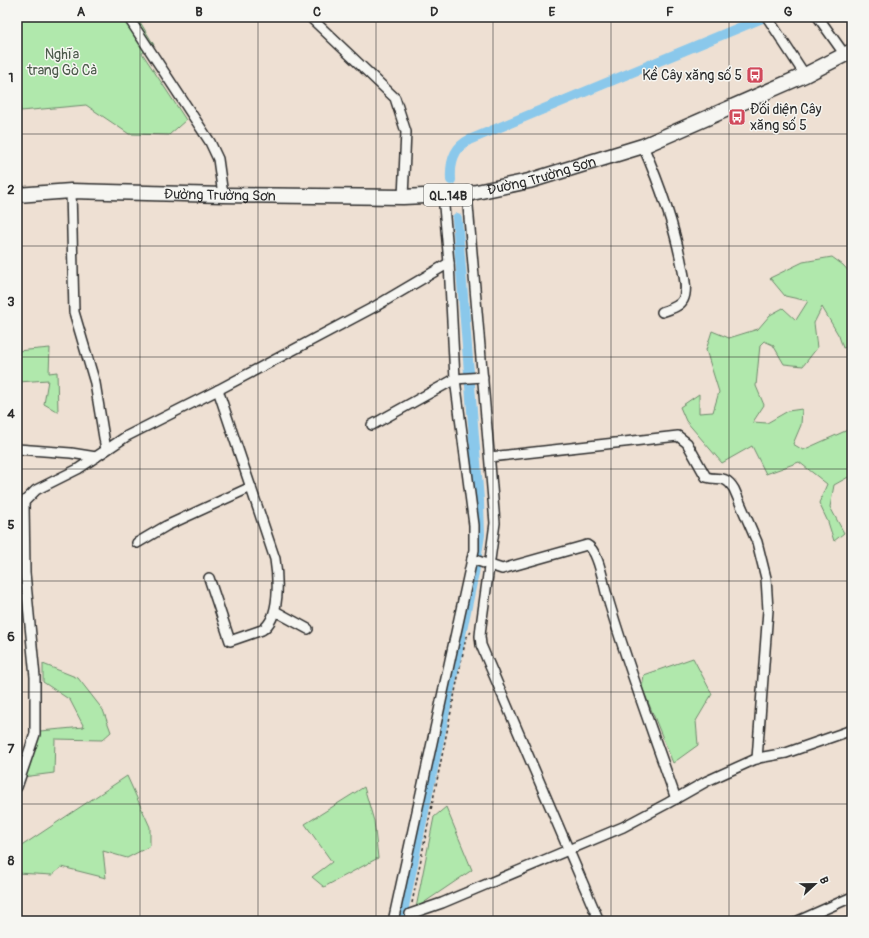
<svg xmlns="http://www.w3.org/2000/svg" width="869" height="938" viewBox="0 0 869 938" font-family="Pangolin,sans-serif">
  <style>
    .green { fill: #b0e8ac; stroke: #6e8a6c }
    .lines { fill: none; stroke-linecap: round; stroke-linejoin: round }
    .canal { stroke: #8ac8eb; stroke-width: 10 }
    .minor-casing { stroke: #2b2b2b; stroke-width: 12 }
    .highway-casing { stroke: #2b2b2b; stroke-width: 17 }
    .path { stroke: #2b2b2b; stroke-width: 1.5; stroke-dasharray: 3 3; stroke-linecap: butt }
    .minor { stroke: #f6f6f2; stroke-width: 9 }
    .highway { stroke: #f6f6f2; stroke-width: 14 }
    .grid { fill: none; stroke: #2b2b2b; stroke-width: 1; stroke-opacity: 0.55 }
    .labels { text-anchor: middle; stroke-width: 3; stroke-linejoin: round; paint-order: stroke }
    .shield { fill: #f6f6f2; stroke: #686867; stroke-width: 1 }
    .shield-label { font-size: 13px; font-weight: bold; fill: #2b2b2b }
    .park-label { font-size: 14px; fill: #4c5a4b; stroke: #f6f6f2 }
    .poi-label { font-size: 14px; fill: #2b2b2b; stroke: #f6f6f2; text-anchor: end }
    .street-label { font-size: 14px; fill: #2b2b2b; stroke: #f6f6f2 }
    .neatline { fill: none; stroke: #2b2b2b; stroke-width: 1.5 }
    .grid-label { font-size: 13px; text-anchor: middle; font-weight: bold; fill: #2b2b2b }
  </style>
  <rect width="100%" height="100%" fill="#eee0d3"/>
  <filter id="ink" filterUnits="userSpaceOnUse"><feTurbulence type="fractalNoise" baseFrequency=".025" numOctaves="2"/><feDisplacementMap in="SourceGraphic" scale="8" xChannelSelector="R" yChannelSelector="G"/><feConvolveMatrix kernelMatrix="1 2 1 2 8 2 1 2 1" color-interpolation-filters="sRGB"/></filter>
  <g filter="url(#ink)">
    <g class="green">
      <polygon points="17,17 137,17 154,45 142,53 186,120 169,135 129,134 86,105 21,111 17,94"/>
      <polygon points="832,257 843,265 852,275 852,345 843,348 839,336 822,307 814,323 817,348 803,366 784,364 773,345 764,341 760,345 756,386 764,405 753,422 767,423 788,411 802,409 801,425 793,444 803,450 852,428 852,475 834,485 830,507 844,533 834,541 828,522 819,503 827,484 799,462 766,474 752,446 722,463 686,421 680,407 699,394 699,413 713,412 719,392 706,350 712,331 729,338 758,329 770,315 783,308 796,320 808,301 785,296 770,278 803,262"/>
      <polygon points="50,348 49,373 57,372 58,412 44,404 48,380 18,382 17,351"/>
      <polygon points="693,658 712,694 696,721 698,745 673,763 642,687 644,675"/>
      <polygon points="43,664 78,678 103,710 111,732 102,740 55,739 54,773 23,777 40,731 84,727 70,700 43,682"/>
      <polygon points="127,776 150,827 150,846 127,858 103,851 106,878 62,867 52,875 17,873 17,849"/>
      <polygon points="364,787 374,821 378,858 324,887 312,877 332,862 305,824"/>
      <polygon points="446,807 472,870 416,908 434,817"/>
    </g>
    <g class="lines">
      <g class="canal">
        <path d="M451,180C450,163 453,148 469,140L765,17"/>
        <polyline points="401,921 474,573 480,535 479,501 457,218"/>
      </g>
      <g class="minor-casing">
        <g id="minor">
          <polyline points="128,17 210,142 218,159 223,195"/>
          <polyline points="310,17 395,98 406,132 403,197"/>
          <polyline points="767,17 805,75"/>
          <polyline points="818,17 845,55"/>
          <path d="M643,146C660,185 674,224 682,266C684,276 688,290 683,300C679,307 670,309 662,312"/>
          <polyline points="71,191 74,312 95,383 106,450"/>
          <polyline points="467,194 495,523 481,626 480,636 481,645 599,921"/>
          <polyline points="372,425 455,379 483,377"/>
          <polyline points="17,449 71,453 96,457"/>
          <path d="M490,457L678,436L687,443L706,477C719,481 725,474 734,489L757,542L766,578L768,610L757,759"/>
          <polyline points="137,543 166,526 251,487"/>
          <path d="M472,559L502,569L587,545C598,550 603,581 606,592C626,662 652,730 676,799"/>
          <path d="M209,578L230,641L262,630C281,618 278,578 275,559L218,390"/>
          <polyline points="275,611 308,629"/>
          <polyline points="17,787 35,734 35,677 25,573 24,504 25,501 36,490 78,469 127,436 218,390 376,306 449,263"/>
          <polyline points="410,914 442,903 623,827 668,803 707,781 758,758 786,753 852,730"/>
          <polyline points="394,917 474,550 474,525 455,379 449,263 443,195"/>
          <polyline points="798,921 852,897"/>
        </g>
      </g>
      <g class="highway-casing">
        <g id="highway">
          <path id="s1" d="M17,195L71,191L223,195L403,197L467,194L529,181L643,146L805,75L852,51"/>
        </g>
      </g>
      <polyline class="path" points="412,903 466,638 471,632"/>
      <use href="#minor" class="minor"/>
      <use href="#highway" class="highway"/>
    </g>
  </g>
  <path class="grid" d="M140,17V921M258,17V921M376,17V921M493,17V921M611,17V921M729,17V921M17,134H852M17,246H852M17,357H852M17,469H852M17,581H852M17,692H852M17,804H852"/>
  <defs>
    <g id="bus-square" transform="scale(0.9)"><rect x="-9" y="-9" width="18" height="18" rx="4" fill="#d1495b" stroke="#f6f6f2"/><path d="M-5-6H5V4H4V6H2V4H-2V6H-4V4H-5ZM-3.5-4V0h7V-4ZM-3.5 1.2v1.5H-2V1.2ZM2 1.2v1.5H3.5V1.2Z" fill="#fff"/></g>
  </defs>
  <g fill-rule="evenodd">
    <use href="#bus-square" x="755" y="75"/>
    <use href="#bus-square" x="737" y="117"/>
  </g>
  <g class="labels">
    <rect class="shield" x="424" y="184" width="48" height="22" rx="3"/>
    <g class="shield-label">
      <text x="448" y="200">QL.14B</text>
    </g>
    <g class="park-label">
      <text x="62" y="59">Nghĩa<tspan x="62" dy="16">trang Gò Cà</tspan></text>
    </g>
    <g class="poi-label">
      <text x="742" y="80">Kề Cây xăng số 5</text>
      <text x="750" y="114" text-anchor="start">Đối diện Cây<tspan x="750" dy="16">xăng số 5</tspan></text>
    </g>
    <g class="street-label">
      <text dy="5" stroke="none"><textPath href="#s1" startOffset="527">Đường Trường Sơn</textPath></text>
      <text dy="5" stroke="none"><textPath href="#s1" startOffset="203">Đường Trường Sơn</textPath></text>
    </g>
  </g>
  <rect width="869" height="938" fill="none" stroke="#f6f6f2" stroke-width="44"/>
  <g transform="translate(815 884) rotate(68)" stroke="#f6f6f2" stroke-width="3" paint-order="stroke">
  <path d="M0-3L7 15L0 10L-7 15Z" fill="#2b2b2b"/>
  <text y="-6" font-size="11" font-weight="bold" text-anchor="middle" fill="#2b2b2b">B</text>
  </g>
  <rect x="22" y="22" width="825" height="894" class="neatline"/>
  <g class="grid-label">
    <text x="81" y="16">A</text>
    <text x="199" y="16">B</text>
    <text x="317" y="16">C</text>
    <text x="434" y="16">D</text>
    <text x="552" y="16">E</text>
    <text x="670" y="16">F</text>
    <text x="788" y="16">G</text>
    <text x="11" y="82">1</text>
    <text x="11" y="194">2</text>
    <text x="11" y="306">3</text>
    <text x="11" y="418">4</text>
    <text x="11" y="529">5</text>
    <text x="11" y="641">6</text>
    <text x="11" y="753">7</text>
    <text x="11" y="865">8</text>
  </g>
</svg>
